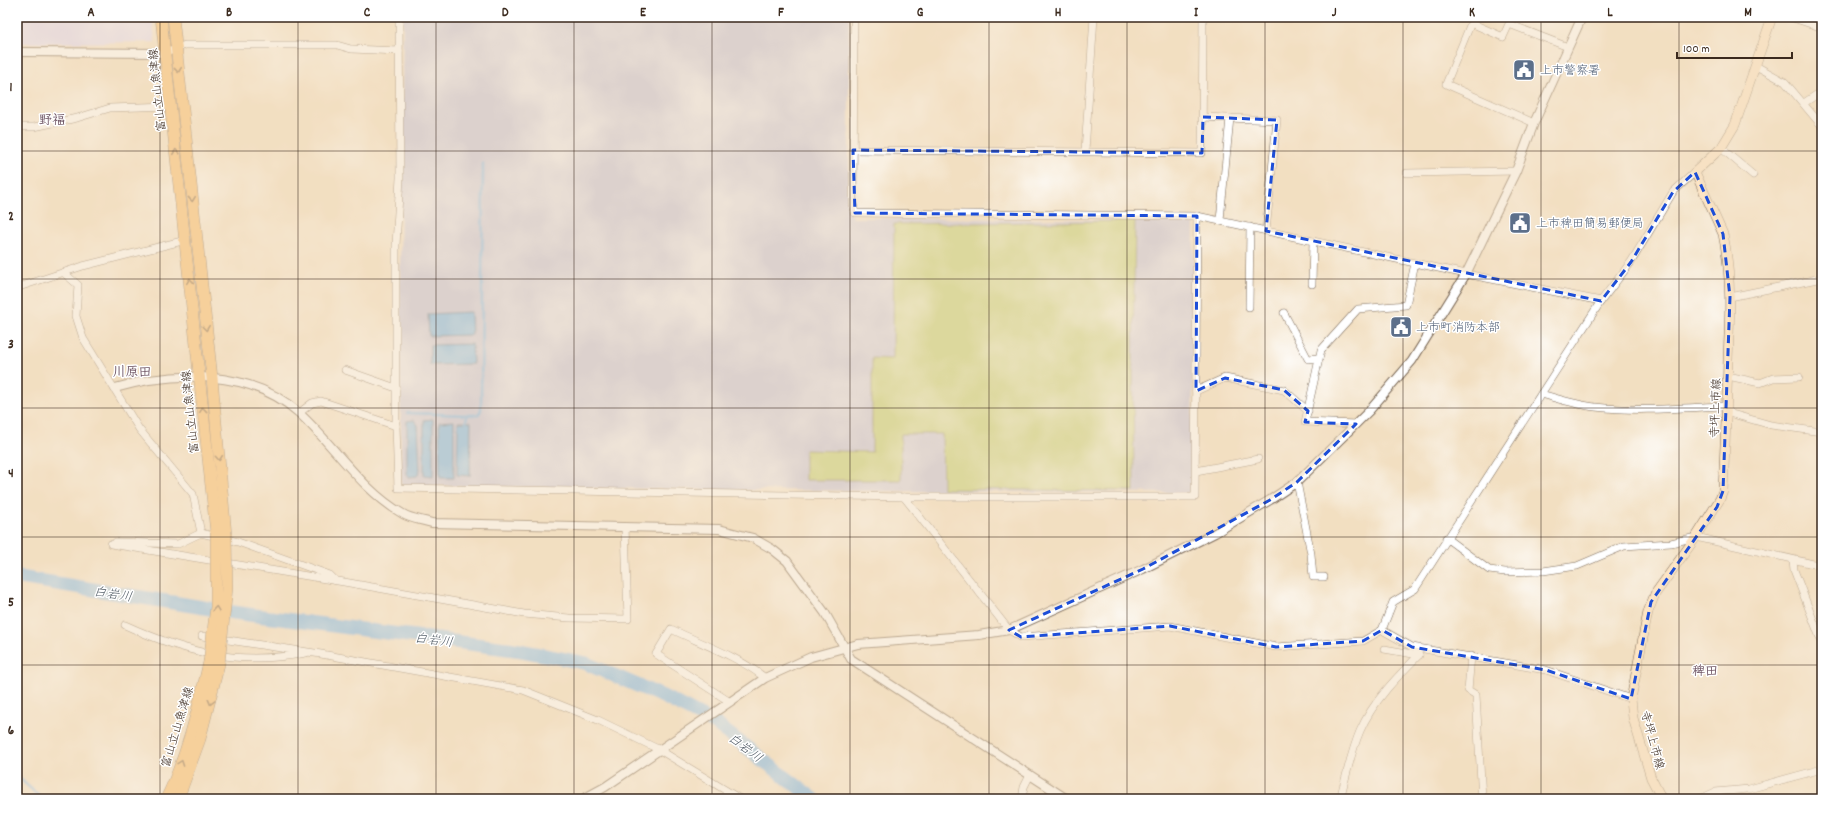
<svg xmlns="http://www.w3.org/2000/svg" width="1839" height="816" viewBox="0 0 1839 816" font-family="Dekko,'Klee One',sans-serif">
  <style>
    .built { fill: #dcd6f6 }
    .industrial { fill: #c2c2dc }
    .green { fill: #c2d072; stroke: #7e7d48 }
    .water { fill: #77b6ea; stroke: #597084 }
    .lines { fill: none; stroke-linecap: round; stroke-linejoin: round }
    .stream { stroke: #77b6ea; stroke-width: 2.5 }
    .river { stroke: #77b6ea; stroke-width: 14 }
    .minor-casing { stroke: #7b6957; stroke-width: 8 }
    .tertiary-casing { stroke: #7b6957; stroke-width: 10 }
    .secondary-casing { stroke: #7b6957; stroke-width: 10 }
    .primary-casing { stroke: #7b6957; stroke-width: 12 }
    .minor { stroke: #fff; stroke-width: 7 }
    .tertiary { stroke: #fff; stroke-width: 8 }
    .secondary { stroke: #fde5c5; stroke-width: 9 }
    .primary { stroke: #fabe6e; stroke-width: 11 }
    .primary-bridge-casing { stroke: #7b6957; stroke-width: 12; stroke-linecap: butt }
    .primary-bridge { stroke: #fabe6e; stroke-width: 11 }
    .oneway { stroke: #916d42 }
    .marked { fill: none; stroke: #1d4ed8; stroke-width: 3; stroke-dasharray: 8 5; stroke-linejoin: round }
    .grid { fill: none; stroke: #3b2a1e; stroke-width: 1; stroke-opacity: 0.55 }
    .labels { text-anchor: middle; stroke-width: 3; stroke-linejoin: round; paint-order: stroke }
    .service-label { font-size: 12px; fill: #4e5e75; stroke: #fff; text-anchor: start }
    .street-label { font-size: 12px; fill: #3b2a1e; stroke: #fff }
    .neighbourhood-label { font-size: 13px; font-weight: bold; fill: #6c5262; stroke: #fff }
    .water-label { font-size: 13px; font-style: italic; fill: #505b65; stroke: #fff }
    .neatline { fill: none; stroke: #3b2a1e; stroke-width: 1.5 }
    .grid-label { font-size: 13px; text-anchor: middle; font-weight: bold; fill: #3b2a1e }
  </style>
  <rect width="100%" height="100%" fill="#fff"/>
  <filter id="ink" filterUnits="userSpaceOnUse"><feTurbulence type="fractalNoise" baseFrequency=".025" numOctaves="2"/><feDisplacementMap in="SourceGraphic" scale="8" xChannelSelector="R" yChannelSelector="G"/><feConvolveMatrix kernelMatrix="1 2 1 2 8 2 1 2 1" color-interpolation-filters="sRGB"/></filter>
  <filter id="wash" filterUnits="userSpaceOnUse"><feTurbulence type="fractalNoise" baseFrequency=".012" numOctaves="4" result="noise"/><feDisplacementMap in="SourceGraphic" scale="16" xChannelSelector="R" yChannelSelector="G"/><feGaussianBlur stdDeviation="0.9" result="paint"/><feColorMatrix in="noise" values="0 0 0 0 0 0 0 0 0 0 0 0 0 0 0 0 0 1.4 0 .05"/><feComposite in="paint" operator="in"/></filter>
  <g filter="url(#wash)">
    <rect width="100%" height="100%" fill="#f2dfc1"/>
    <polygon class="built" points="17,17 152,17 155,42 17,43"/>
    <polygon class="industrial" points="403,17 849,17 849,210 853,218 1194,220 1192,493 740,490 401,485 400,279"/>
    <polygon class="green" points="1135,221 1133,356 1134,491 943,489 942,434 901,434 901,480 805,480 805,450 872,452 872,358 893,359 894,224"/>
    <g class="water">
      <polygon points="471,312 472,335 429,336 428,314"/>
      <polygon points="472,344 473,364 430,365 430,345"/>
      <polygon points="433,419 433,476 424,475 424,420"/>
      <polygon points="414,420 418,425 420,470 417,476 409,477 407,474 407,421"/>
      <polygon points="454,421 454,478 440,478 439,422"/>
      <polygon points="458,422 471,422 470,476 457,475"/>
    </g>
    <g class="lines">
      <g class="stream">
        <polyline points="407,413 467,415 466,422"/>
        <polyline points="467,415 478,415 481,410 483,163"/>
        <polyline points="17,776 42,799"/>
      </g>
      <polyline class="river" points="17,577 237,613 518,650 585,663 664,697 716,724 814,799"/>
    </g>
  </g>
  <g filter="url(#ink)">
    <g class="lines">
      <g class="minor-casing">
        <g id="minor">
          <polyline points="399,17 400,178 396,245 396,426 398,488 904,497 1195,497 1197,216"/>
          <polyline points="854,17 853,204 855,213 1197,216 1466,274 1601,301"/>
          <polyline points="1790,17 1820,27"/>
          <polyline points="166,53 185,45 337,45 351,49 399,51"/>
          <polyline points="1756,66 1785,82 1822,126"/>
          <polyline points="1804,103 1822,91"/>
          <polyline points="1203,117 1277,120 1266,231"/>
          <polyline points="1534,123 1446,84 1471,23 1503,37 1509,24 1568,47"/>
          <polyline points="17,127 34,127 77,118 110,108 171,106"/>
          <polyline points="1721,148 1753,175"/>
          <polyline points="853,150 1202,153 1203,17"/>
          <polyline points="1085,151 1094,17"/>
          <polyline points="1407,173 1516,171"/>
          <polyline points="1220,220 1230,118"/>
          <polyline points="64,273 78,285 76,316 83,338 139,429 193,494 201,533 178,544 116,542"/>
          <polyline points="1312,284 1313,241"/>
          <polyline points="17,286 22,286 83,266 186,240"/>
          <polyline points="1730,297 1822,278"/>
          <polyline points="1249,307 1250,227"/>
          <polyline points="1284,313 1308,359 1319,358"/>
          <polyline points="345,370 396,388"/>
          <polyline points="1728,376 1760,383 1773,378 1799,377"/>
          <polyline points="1196,391 1225,378 1284,390 1308,411"/>
          <path d="M1541,394C1559,399 1577,405 1595,407C1637,412 1680,408 1722,406L1732,414L1771,425L1822,432"/>
          <polyline points="299,413 312,403 321,401 396,426"/>
          <polyline points="1356,424 1305,422 1321,350 1358,309 1406,305 1415,263"/>
          <polyline points="1196,471 1258,459"/>
          <polyline points="1297,482 1311,554 1313,577 1324,577"/>
          <polyline points="904,497 1009,630 1021,637 1170,626 1276,647 1363,641 1382,630 1412,647 1546,670 1631,699"/>
          <polyline points="201,533 238,542 330,575 335,580"/>
          <polyline points="1446,538 1489,570 1505,572 1543,571 1577,566 1624,546 1671,543 1696,537 1822,566"/>
          <polyline points="111,544 344,582 524,614 569,618 628,619 625,527"/>
          <polyline points="1793,560 1794,570 1822,643"/>
          <path d="M125,625C186,653 238,666 306,653"/>
          <polyline points="1382,630 1393,602 1415,589 1601,301 1631,262 1673,192 1695,172"/>
          <polyline points="202,636 321,654 523,690 598,720 658,749 740,799"/>
          <polyline points="1384,649 1419,655"/>
          <polyline points="1471,656 1468,690 1476,695 1482,799"/>
          <path d="M730,702L656,654L671,629C702,644 738,656 765,678"/>
          <polyline points="1022,799 1024,787 1030,775"/>
          <path d="M1340,799C1346,777 1351,752 1360,731C1373,701 1397,677 1419,655"/>
          <polyline points="1700,799 1715,792 1749,789 1822,769"/>
        </g>
      </g>
      <g class="tertiary-casing">
        <g id="tertiary">
          <polyline points="17,52 166,53"/>
          <path d="M115,388C173,371 251,369 299,413C334,445 361,490 403,514C411,519 423,520 432,523L719,529L753,538L772,549L787,561L825,613L851,659L1067,799"/>
          <polyline points="583,799 605,787 765,678 811,657 858,644 979,635 1009,630 1143,569 1215,533 1270,500 1297,482 1369,411 1412,361 1466,274 1516,171 1534,123 1582,17"/>
        </g>
      </g>
      <g class="secondary-casing">
        <path id="secondary" d="M1662,799L1651,778L1633,718L1631,699L1648,612L1655,594L1696,537L1720,499L1723,491C1725,447 1727,403 1728,359C1730,317 1732,275 1723,234L1695,172L1721,148L1735,125L1772,17"/>
      </g>
      <g class="primary-casing">
        <g id="primary">
          <polyline points="161,17 216,533"/>
          <polyline points="173,17 212,378 226,535"/>
          <path d="M166,799C187,756 198,708 209,662"/>
          <polyline points="178,799 200,739 219,664"/>
        </g>
      </g>
      <use href="#minor" class="minor"/>
      <use href="#tertiary" class="tertiary"/>
      <use href="#secondary" class="secondary"/>
      <use href="#primary" class="primary"/>
      <g class="primary-bridge-casing">
        <g id="primary-bridge">
          <polyline points="209,662 216,607 216,533"/>
          <polyline points="219,664 227,588 226,535"/>
        </g>
      </g>
      <use href="#primary-bridge" class="primary-bridge"/>
    </g>
    <defs><path id="oneway-chevron" d="M-2-3.5L2.5 0L-2 3.5" fill="none" stroke-width="1.6" stroke-linecap="round" stroke-linejoin="round"/></defs>
    <g class="oneway">
      <use href="#oneway-chevron" transform="translate(178 70) rotate(84)"/>
      <use href="#oneway-chevron" transform="translate(176 152) rotate(-96)"/>
      <use href="#oneway-chevron" transform="translate(192 199) rotate(84)"/>
      <use href="#oneway-chevron" transform="translate(190 281) rotate(-96)"/>
      <use href="#oneway-chevron" transform="translate(206 328) rotate(83)"/>
      <use href="#oneway-chevron" transform="translate(203 410) rotate(-96)"/>
      <use href="#oneway-chevron" transform="translate(219 458) rotate(85)"/>
      <use href="#oneway-chevron" transform="translate(216 609) rotate(-84)"/>
      <use href="#oneway-chevron" transform="translate(211 702) rotate(105)"/>
      <use href="#oneway-chevron" transform="translate(181 763) rotate(-70)"/>
    </g>
  </g>
  <path d="M0 0H1839V816H0ZM1203,117L1277,120L1266,231L1601,301L1631,262L1673,192L1695,172L1723,234L1730,297L1723,491L1717,507L1651,602L1631,699L1546,670L1412,647L1382,630L1363,641L1276,647L1170,626L1021,637L1009,630L1143,569L1270,500L1297,482L1356,424L1305,422L1308,411L1284,390L1225,378L1196,391L1197,216L855,213L853,150L1202,153Z" fill="#f2dfc1" fill-opacity=".55" fill-rule="evenodd"/>
  <path class="marked" d="M1203,117L1277,120L1266,231L1601,301L1631,262L1673,192L1695,172L1723,234L1730,297L1723,491L1717,507L1651,602L1631,699L1546,670L1412,647L1382,630L1363,641L1276,647L1170,626L1021,637L1009,630L1143,569L1270,500L1297,482L1356,424L1305,422L1308,411L1284,390L1225,378L1196,391L1197,216L855,213L853,150L1202,153Z"/>
  <path class="grid" d="M160,17V799M298,17V799M436,17V799M574,17V799M712,17V799M850,17V799M989,17V799M1127,17V799M1265,17V799M1403,17V799M1541,17V799M1679,17V799M17,151H1822M17,279H1822M17,408H1822M17,537H1822M17,665H1822"/>
  <defs>
    <g id="civic-square" transform="scale(1.15)"><rect x="-9" y="-9" width="18" height="18" rx="4" fill="#5c6f8a" stroke="#fff"/><path d="M-.6-6.5H3V-4.5H.6V-3L4-1V1h2V6H-6V1h2V-1L-.6-3ZM-1.2 2.5V6h2.4V2.5Z" fill="#fff"/></g>
  </defs>
  <g fill-rule="evenodd">
    <use href="#civic-square" x="1524" y="70"/>
    <use href="#civic-square" x="1520" y="223"/>
    <use href="#civic-square" x="1401" y="327"/>
  </g>
  <g class="labels">
    <g class="service-label">
      <text x="1540" y="74">上市警察署</text>
      <text x="1536" y="227">上市稗田簡易郵便局</text>
      <text x="1416" y="331">上市町消防本部</text>
    </g>
    <g class="street-label">
      <text transform="translate(157 90) rotate(-96)" y="4">富山立山魚津線</text>
      <text transform="translate(1715 408) rotate(-88)" y="4">寺坪上市線</text>
      <text transform="translate(190 412) rotate(-96)" y="4">富山立山魚津線</text>
      <text transform="translate(177 727) rotate(-73)" y="4">富山立山魚津線</text>
      <text transform="translate(1653 740) rotate(75)" y="4">寺坪上市線</text>
    </g>
    <g class="neighbourhood-label">
      <text x="52" y="124">野福</text>
      <text x="132" y="376">川原田</text>
      <text x="1705" y="675">稗田</text>
    </g>
    <g class="water-label">
      <text transform="translate(113 593) rotate(9)" y="5">白岩川</text>
      <text transform="translate(434 639) rotate(7)" y="5">白岩川</text>
      <text transform="translate(746 747) rotate(37)" y="5">白岩川</text>
    </g>
  </g>
  <rect width="1839" height="816" fill="none" stroke="#fff" stroke-width="44"/>
  <path d="M1677 52v6h115v-6" fill="none" stroke="#3b2a1e" stroke-width="2"/>
  <text x="1683" y="52" font-size="12" fill="#3b2a1e" stroke="#ffffff" stroke-width="3" paint-order="stroke">100 m</text>
  <rect x="22" y="22" width="1795" height="772" class="neatline"/>
  <g class="grid-label">
    <text x="91" y="16">A</text>
    <text x="229" y="16">B</text>
    <text x="367" y="16">C</text>
    <text x="505" y="16">D</text>
    <text x="643" y="16">E</text>
    <text x="781" y="16">F</text>
    <text x="920" y="16">G</text>
    <text x="1058" y="16">H</text>
    <text x="1196" y="16">I</text>
    <text x="1334" y="16">J</text>
    <text x="1472" y="16">K</text>
    <text x="1610" y="16">L</text>
    <text x="1748" y="16">M</text>
    <text x="11" y="91">1</text>
    <text x="11" y="220">2</text>
    <text x="11" y="348">3</text>
    <text x="11" y="477">4</text>
    <text x="11" y="606">5</text>
    <text x="11" y="734">6</text>
  </g>
</svg>
